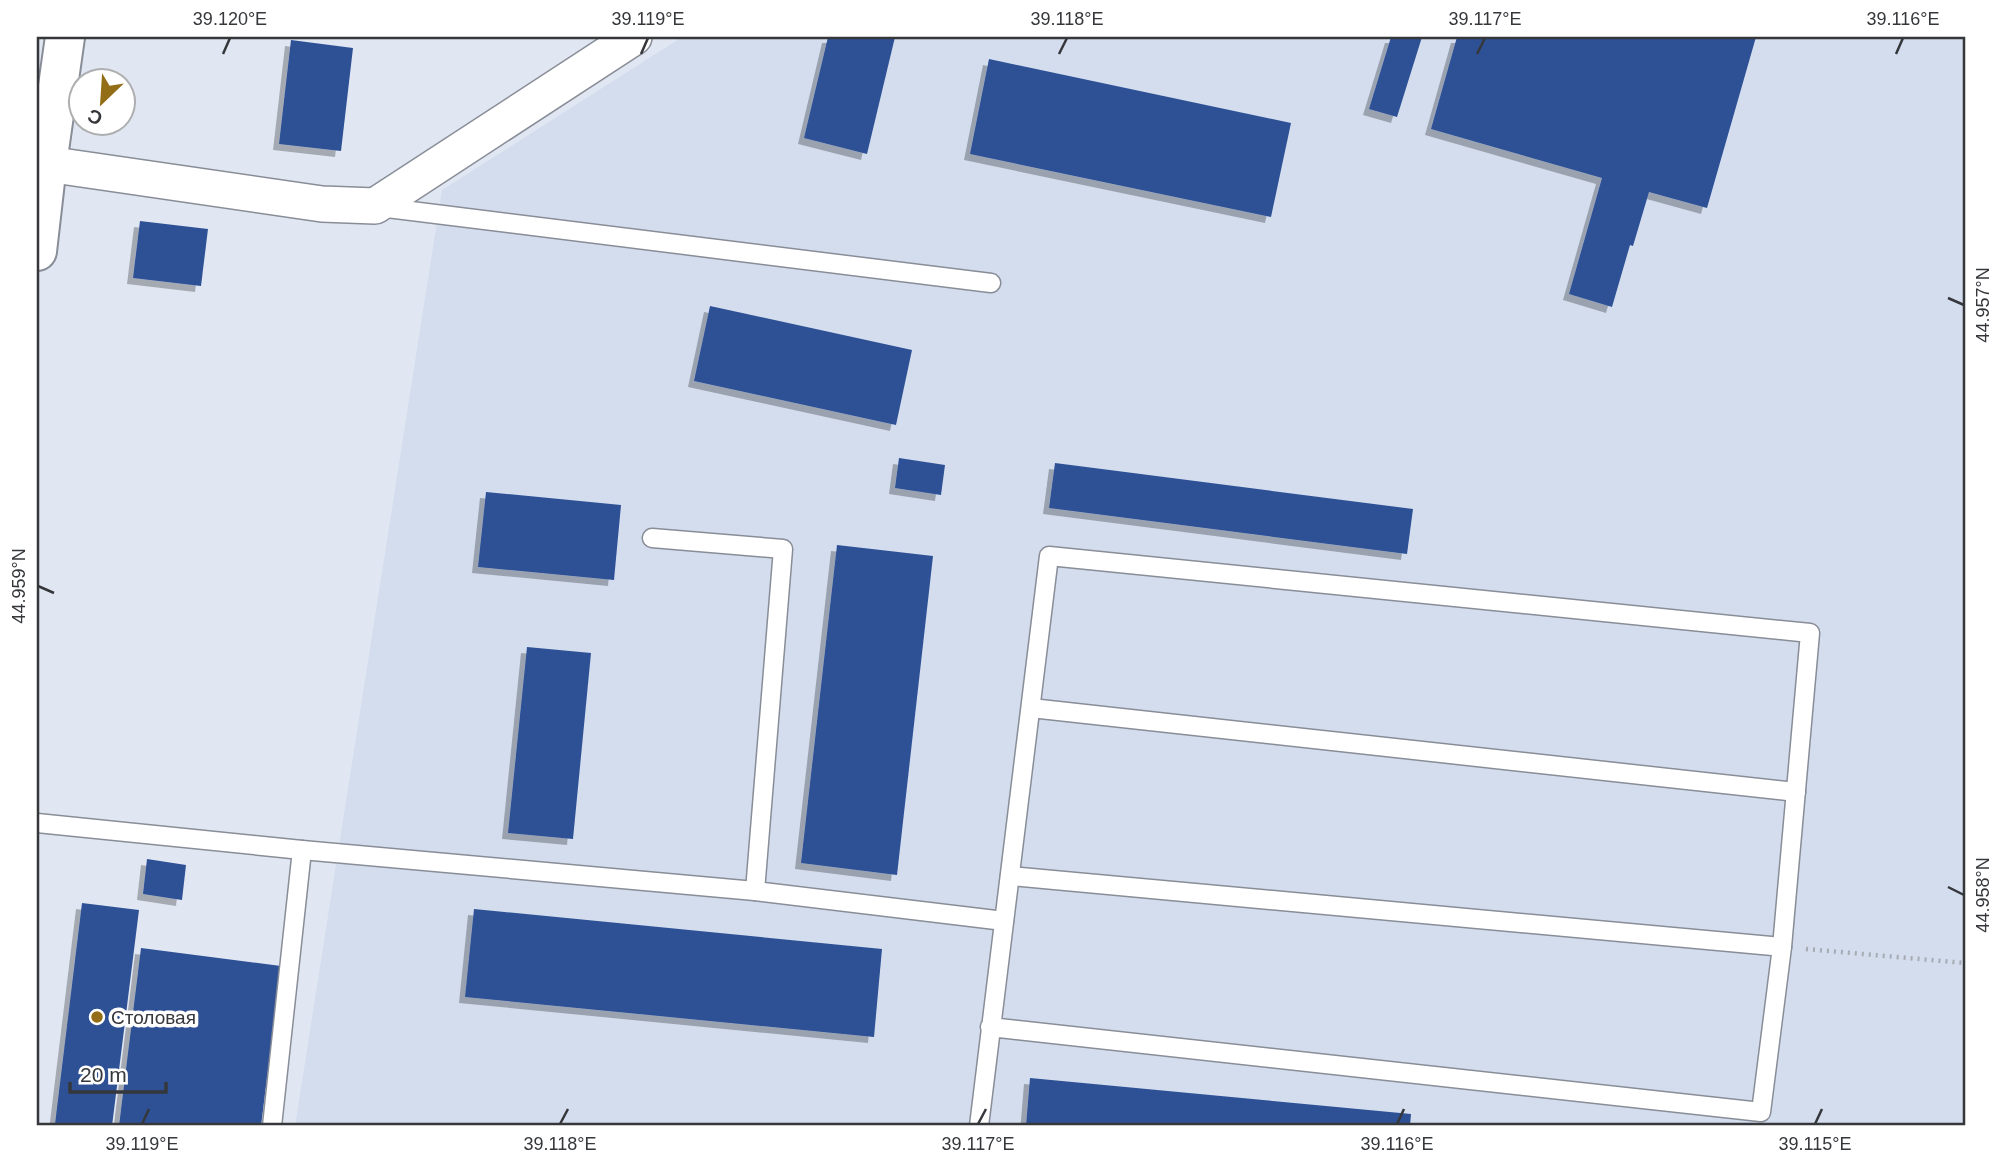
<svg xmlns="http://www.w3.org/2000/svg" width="2002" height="1163" viewBox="0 0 2002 1163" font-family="Helvetica,sans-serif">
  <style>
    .built { fill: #d3ddee }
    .building { fill: #2e5196; filter: url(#shadow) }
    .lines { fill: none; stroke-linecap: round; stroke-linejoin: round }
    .service-casing { stroke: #888d97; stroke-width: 21 }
    .minor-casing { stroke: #888d97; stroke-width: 38 }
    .trunk-casing { stroke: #888d97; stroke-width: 42 }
    .path { stroke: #a6abb3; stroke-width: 4.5; stroke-dasharray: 2 5; stroke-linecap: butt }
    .service { stroke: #fff; stroke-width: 18 }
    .minor { stroke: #fff; stroke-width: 35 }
    .trunk { stroke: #fff; stroke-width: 38 }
    .ticks { fill: none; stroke: #35373b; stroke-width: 2.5 }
    .poi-dot { fill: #946e17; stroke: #fff; stroke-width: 2.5 }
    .labels { text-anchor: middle; stroke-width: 7; stroke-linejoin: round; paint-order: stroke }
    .poi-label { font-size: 19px; fill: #35373b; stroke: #fff; text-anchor: start }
    .neatline { fill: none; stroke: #35373b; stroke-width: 2.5 }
    .ticks-label { font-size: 18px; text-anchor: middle; fill: #35373b }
  </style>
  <defs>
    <filter id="shadow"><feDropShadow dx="-6" dy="6" stdDeviation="0" flood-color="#0004"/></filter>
  </defs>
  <rect width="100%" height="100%" fill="#e1e7f2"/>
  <polygon class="built" points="682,37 1965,37 1965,1126 295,1126 442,190"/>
  <g class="building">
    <polygon points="828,37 895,37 867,154 804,138"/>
    <polygon points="1391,37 1422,37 1397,117 1369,109"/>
    <polygon points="1457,37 1756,37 1707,208 1649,192 1633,246 1630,245 1612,307 1569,294 1602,178 1431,129"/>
    <polygon points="291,40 353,48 341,151 279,144"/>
    <polygon points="989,59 1291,123 1271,217 970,154"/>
    <polygon points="140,221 208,229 201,286 133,278"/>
    <polygon points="710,306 912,350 896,425 694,381"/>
    <polygon points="899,458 945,465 941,495 895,488"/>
    <polygon points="1055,463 1413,509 1407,554 1049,508"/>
    <polygon points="486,492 621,505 614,580 478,567"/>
    <polygon points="837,545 933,556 897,875 801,863"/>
    <polygon points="527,647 591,653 573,839 508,833"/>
    <polygon points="147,859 186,865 182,900 143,894"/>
    <polygon points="82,903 139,910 112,1126 70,1126 55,1124"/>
    <polygon points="474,909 882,949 874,1037 465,997"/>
    <polygon points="141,948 281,966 261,1126 119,1126"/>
    <polygon points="1030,1078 1411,1114 1410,1126 1026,1126"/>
  </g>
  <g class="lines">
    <g class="service-casing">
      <g id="service">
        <polyline points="379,207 991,283"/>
        <polyline points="652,538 783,549 755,891"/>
        <polyline points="1031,708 1796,792"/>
        <polyline points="37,823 302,850 755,891 1004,921"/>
        <polyline points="1010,876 1782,947"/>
        <polyline points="272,1126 302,850"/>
        <polyline points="979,1126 1049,556 1810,633 1782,947 1761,1112 990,1027"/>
      </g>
    </g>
    <g class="minor-casing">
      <polyline id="minor" points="47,164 322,204 375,206 634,37"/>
    </g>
    <g class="trunk-casing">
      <polyline id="trunk" points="37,251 47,164 65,37"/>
    </g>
    <polyline class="path" points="1806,949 1965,963"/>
    <use href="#service" class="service"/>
    <use href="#minor" class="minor"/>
    <use href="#trunk" class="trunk"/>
  </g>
  <path class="ticks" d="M223,54L230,38M641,54L648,38M1059,54L1067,38M1477,54L1485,38M1896,54L1903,38M1948,298L1964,305M38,586L54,593M1948,887L1964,895M142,1124L149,1109M560,1124L568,1109M978,1124L986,1109M1397,1124L1404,1109M1815,1124L1822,1109"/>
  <circle class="poi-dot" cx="97" cy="1017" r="7"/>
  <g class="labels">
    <g class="poi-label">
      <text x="111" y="1024">Столовая</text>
    </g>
  </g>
  <rect width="2002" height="1163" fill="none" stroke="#ffffff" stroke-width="77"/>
  <g transform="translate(102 102) rotate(205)"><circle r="33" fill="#ffffff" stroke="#aeafb1" stroke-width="2"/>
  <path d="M0-5L12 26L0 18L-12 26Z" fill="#946e17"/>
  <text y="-10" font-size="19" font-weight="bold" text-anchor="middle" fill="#35373b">С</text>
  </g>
  <path d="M70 1082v10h96v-10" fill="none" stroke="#35373b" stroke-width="3.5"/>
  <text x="80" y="1082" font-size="21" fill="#35373b" stroke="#ffffff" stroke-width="5" paint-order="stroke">20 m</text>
  <rect x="38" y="38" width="1926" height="1086" class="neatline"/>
  <g class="ticks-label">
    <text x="230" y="25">39.120°E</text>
    <text x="648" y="25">39.119°E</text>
    <text x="1067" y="25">39.118°E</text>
    <text x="1485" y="25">39.117°E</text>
    <text x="1903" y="25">39.116°E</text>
    <text transform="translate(1983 305) rotate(-90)" y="6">44.957°N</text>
    <text transform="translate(19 586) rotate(-90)" y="6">44.959°N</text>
    <text transform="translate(1983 895) rotate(-90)" y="6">44.958°N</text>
    <text x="142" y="1150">39.119°E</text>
    <text x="560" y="1150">39.118°E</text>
    <text x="978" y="1150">39.117°E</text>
    <text x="1397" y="1150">39.116°E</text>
    <text x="1815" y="1150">39.115°E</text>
  </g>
</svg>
